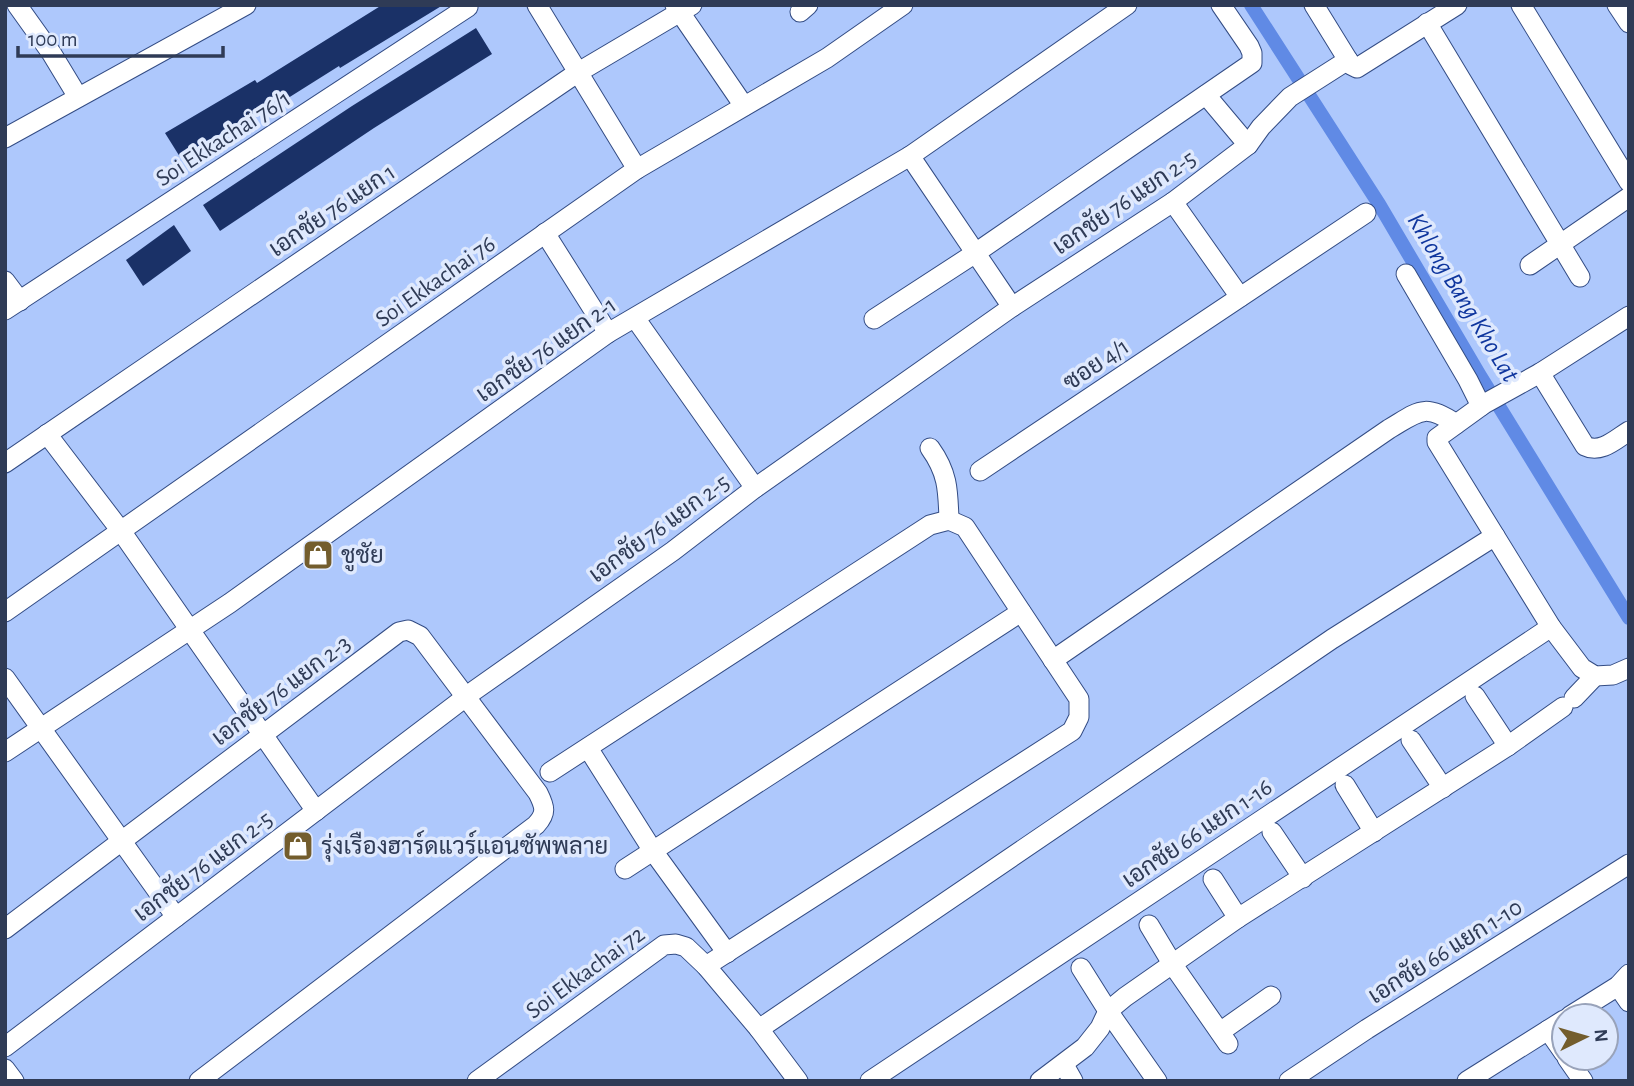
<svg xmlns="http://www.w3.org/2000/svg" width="1634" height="1086" viewBox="0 0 1634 1086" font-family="'Alegreya Sans',Sarabun,sans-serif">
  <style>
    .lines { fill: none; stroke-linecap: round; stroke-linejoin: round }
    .canal { stroke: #608ae5; stroke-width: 14 }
    .building { fill: #1a3167 }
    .minor-casing { stroke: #334c84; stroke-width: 21 }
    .minor { stroke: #fff; stroke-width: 19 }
    .labels { text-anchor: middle; stroke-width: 7; stroke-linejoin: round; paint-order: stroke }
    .street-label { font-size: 24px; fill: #2f3b56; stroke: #dfe9fd }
    .poi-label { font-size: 24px; fill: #2f3b56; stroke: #dfe9fd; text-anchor: start }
    .water-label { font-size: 26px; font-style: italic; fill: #0f369e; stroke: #dfe9fd }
  </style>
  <rect width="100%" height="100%" fill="#aec8fc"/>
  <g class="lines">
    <polyline class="canal" points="1251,5 1379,204 1479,374 1629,618"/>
  </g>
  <g class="building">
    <polygon points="382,5 443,5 340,68 339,66 277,105 276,102 180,157 165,133 255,80 257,83"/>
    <polygon points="476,28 492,54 374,128 220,231 203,205 352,106"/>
    <polygon points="174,225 191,251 143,286 126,260"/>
  </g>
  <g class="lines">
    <g class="minor-casing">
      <g id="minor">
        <polyline points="17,5 52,54 78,97"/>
        <polyline points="537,5 637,169"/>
        <polyline points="675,5 744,106"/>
        <polyline points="1314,5 1351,65 1357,68 1457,5"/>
        <polyline points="1521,5 1629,182"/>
        <polyline points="1617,5 1629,23"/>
        <polyline points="800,12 808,5"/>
        <polyline points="1427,23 1580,277"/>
        <polyline points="1206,95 1248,145"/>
        <polyline points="5,138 246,5"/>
        <polyline points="910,156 1012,307"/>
        <polyline points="1173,202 1240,297"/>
        <polyline points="545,233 608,333"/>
        <polyline points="1530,265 1629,197"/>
        <polyline points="1406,274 1468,380 1481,406"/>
        <polyline points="5,281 20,301"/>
        <polyline points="5,310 468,7"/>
        <polyline points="1629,316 1540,373 1484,404 1437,438 1437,442 1551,627 1582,668 1595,676 1613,675 1629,668"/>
        <polyline points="635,318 755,488"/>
        <polyline points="874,319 974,254 1252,63 1252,53 1249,46 1221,5"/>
        <path d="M1540,373L1585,446C1601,454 1616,439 1629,431"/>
        <polyline points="47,434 121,531 316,811"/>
        <path d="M930,448C948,473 948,490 949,520"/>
        <polyline points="5,463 577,73 692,5"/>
        <polyline points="980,471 1366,213"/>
        <polyline points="5,612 637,169 827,58 903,5"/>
        <path d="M1053,660L1389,429C1418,412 1424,402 1456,424"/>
        <polyline points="5,678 176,917"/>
        <polyline points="1475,696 1508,746"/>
        <polyline points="1574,698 1595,676"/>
        <polyline points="1411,740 1443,788"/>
        <polyline points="588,748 653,851 727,953"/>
        <polyline points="5,752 230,603 608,333 910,156 1127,5"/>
        <polyline points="550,772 930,525 949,520 965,527 1079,699 1079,717 1072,731 706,966"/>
        <polyline points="1345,785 1374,832"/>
        <polyline points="1272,832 1303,878"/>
        <polyline points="625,869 1021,612"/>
        <polyline points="1213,879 1238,918"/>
        <polyline points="1149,925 1173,965 1228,1044"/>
        <path d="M5,929L399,632L408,630L420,636L538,793C545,807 547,813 536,825L199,1081"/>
        <polyline points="1081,968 1108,1011 1157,1081"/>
        <polyline points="1618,986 1629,1002"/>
        <polyline points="1570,1016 1618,986 1629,974"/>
        <polyline points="759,1029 1332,639 1495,536"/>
        <polyline points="1548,1030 1564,1053"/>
        <polyline points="1220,1032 1271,996"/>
        <polyline points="5,1047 475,690 673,551 755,488 1012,307 1173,202 1248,145 1261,127 1290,97 1348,60"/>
        <polyline points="1567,1058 1583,1081"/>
        <polyline points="1064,1065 1073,1081"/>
        <polyline points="5,1069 14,1081"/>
        <polyline points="477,1081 664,945 676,944 686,947 706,966 759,1029 798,1081"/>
        <polyline points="870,1081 1551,627"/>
        <polyline points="1040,1081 1085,1047 1100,1028 1108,1011 1125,997 1238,918 1508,746 1563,707"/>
        <polyline points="1289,1081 1367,1029 1629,864"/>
        <polyline points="1467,1081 1564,1020"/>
      </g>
    </g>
    <use href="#minor" class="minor"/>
  </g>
  <defs>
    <g id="shop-square" transform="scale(1.575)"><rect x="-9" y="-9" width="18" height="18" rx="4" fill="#735d2d" stroke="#dfe9fd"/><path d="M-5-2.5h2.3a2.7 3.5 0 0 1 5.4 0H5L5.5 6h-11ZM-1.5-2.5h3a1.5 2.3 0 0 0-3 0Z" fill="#fff"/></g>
  </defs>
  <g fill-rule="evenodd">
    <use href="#shop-square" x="318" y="555"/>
    <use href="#shop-square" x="298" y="846"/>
  </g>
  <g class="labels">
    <g class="street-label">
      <text transform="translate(223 138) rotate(-33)" y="8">Soi Ekkachai 76/1</text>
      <text transform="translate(1124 202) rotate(-34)" y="8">เอกชัย 76 แยก 2-5</text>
      <text transform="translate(332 210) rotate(-34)" y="8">เอกชัย 76 แยก 1</text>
      <text transform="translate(435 281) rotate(-35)" y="8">Soi Ekkachai 76</text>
      <text transform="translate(546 349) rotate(-35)" y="8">เอกชัย 76 แยก 2-1</text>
      <text transform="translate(1096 364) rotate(-34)" y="8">ซอย 4/1</text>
      <text transform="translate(659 528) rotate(-36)" y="8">เอกชัย 76 แยก 2-5</text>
      <text transform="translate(281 690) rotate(-37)" y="8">เอกชัย 76 แยก 2-3</text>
      <text transform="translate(1197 833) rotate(-34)" y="8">เอกชัย 66 แยก 1-16</text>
      <text transform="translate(203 866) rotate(-37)" y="8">เอกชัย 76 แยก 2-5</text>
      <text transform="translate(1445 951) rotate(-32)" y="8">เอกชัย 66 แยก 1-10</text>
      <text transform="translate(585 972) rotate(-36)" y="8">Soi Ekkachai 72</text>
    </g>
    <g class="poi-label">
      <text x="341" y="563">ชูชัย</text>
      <text x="321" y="854">รุ่งเรืองฮาร์ดแวร์แอนซัพพลาย</text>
    </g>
    <g class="water-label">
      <text transform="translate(1464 297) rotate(59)" y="9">Khlong Bang Kho Lat</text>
    </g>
  </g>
  <rect width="1634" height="1086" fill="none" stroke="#2f3b56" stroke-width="14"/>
  <g transform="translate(1585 1037) rotate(85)"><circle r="33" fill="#dfe9fd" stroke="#99a3ba" stroke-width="2"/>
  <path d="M0-5L12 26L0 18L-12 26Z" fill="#735d2d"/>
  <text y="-10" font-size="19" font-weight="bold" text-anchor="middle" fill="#2f3b56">N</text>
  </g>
  <path d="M18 46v10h205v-10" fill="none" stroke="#2f3b56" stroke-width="3.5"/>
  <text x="28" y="46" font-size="21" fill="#2f3b56" stroke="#dfe9fd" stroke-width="5" paint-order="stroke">100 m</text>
</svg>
